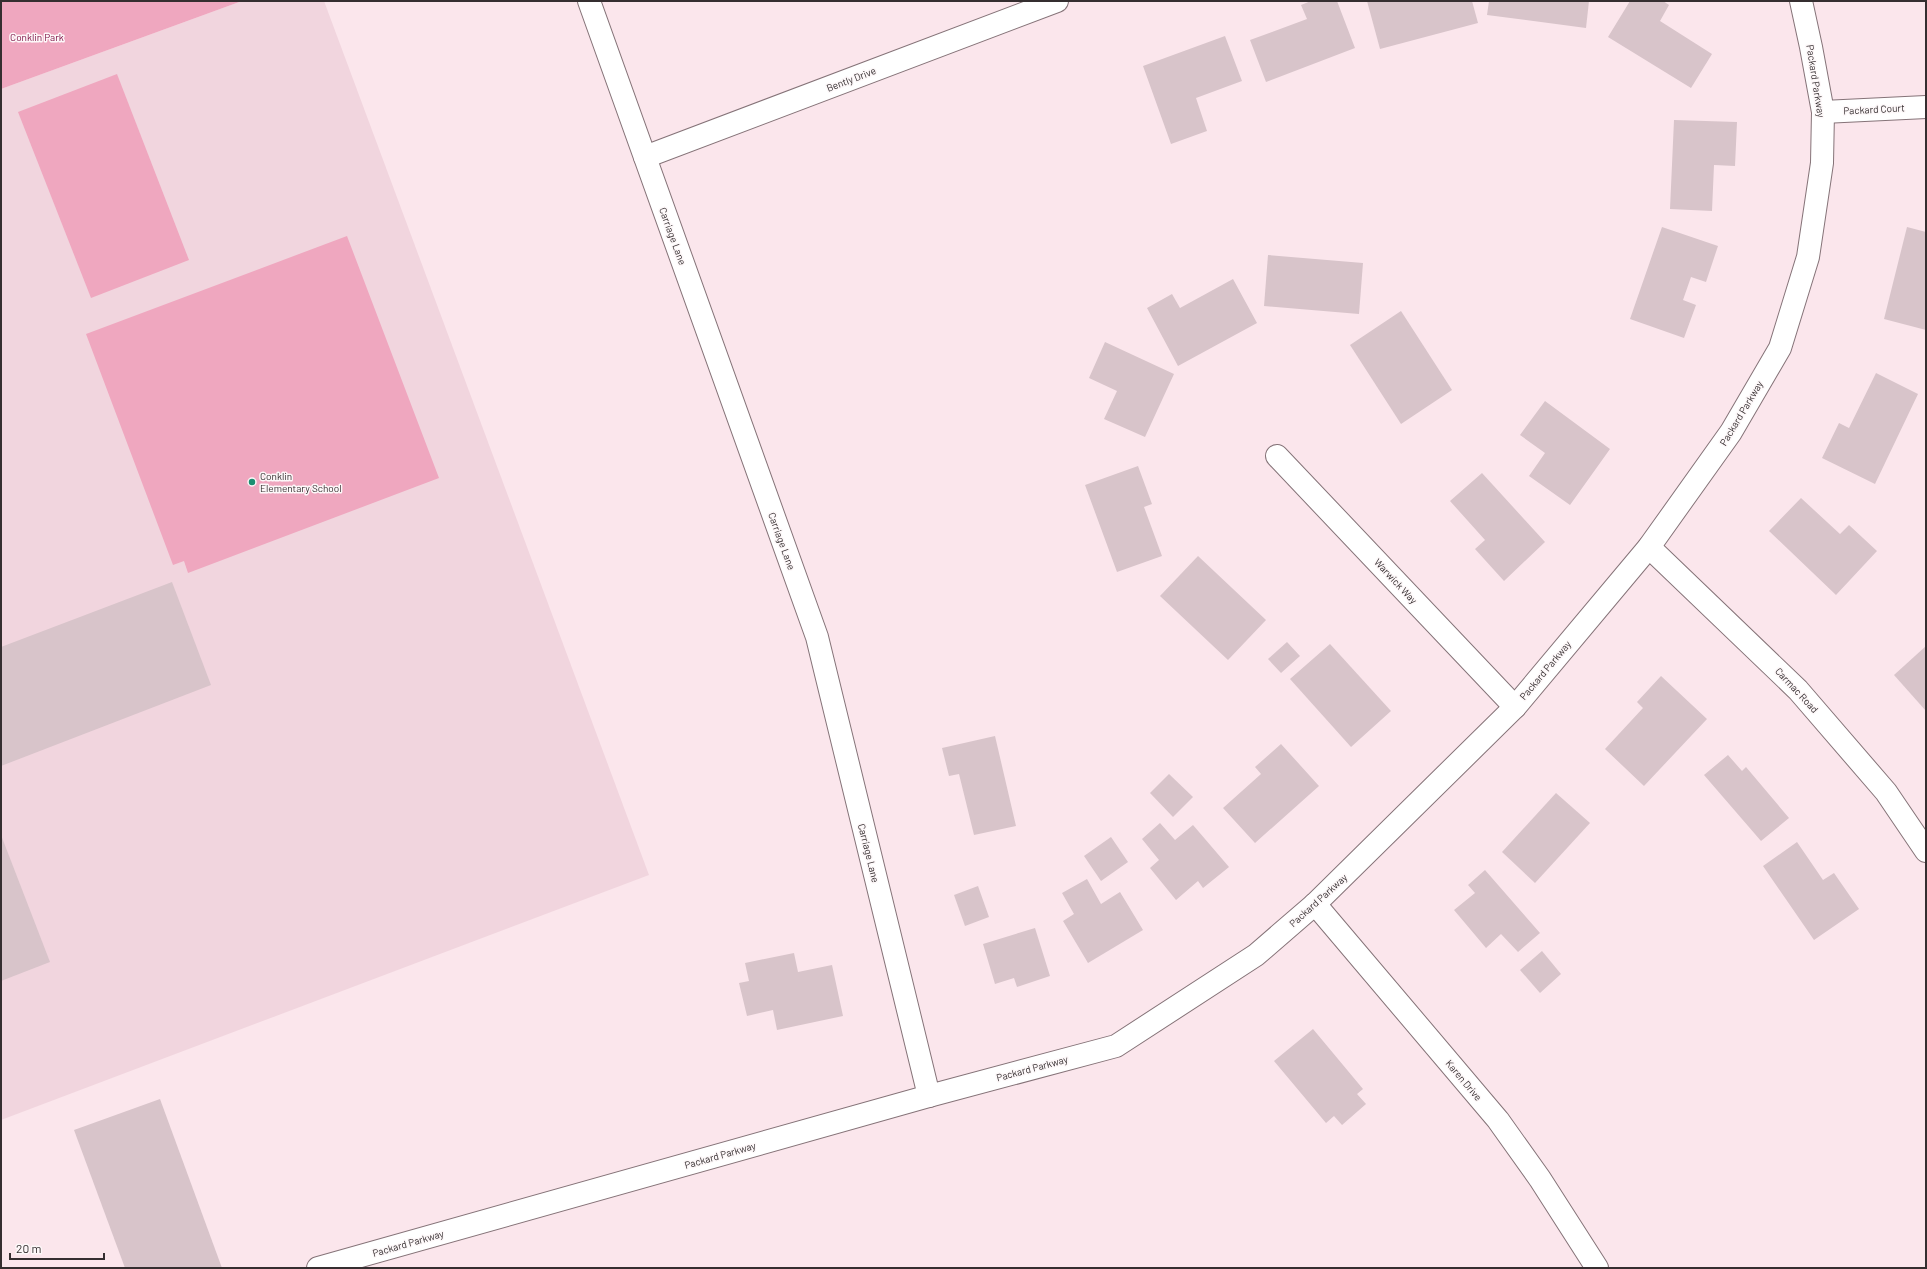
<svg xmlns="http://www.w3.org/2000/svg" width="1927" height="1269" viewBox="0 0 1927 1269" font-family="Barlow,sans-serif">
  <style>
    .built { fill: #f1d5de }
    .green { fill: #efa7bf }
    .building { fill: #d8c4ca }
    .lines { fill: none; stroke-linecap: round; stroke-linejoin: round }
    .minor-casing { stroke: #857378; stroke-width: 24 }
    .minor { stroke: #fff; stroke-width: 22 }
    .poi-dot { fill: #1b8f71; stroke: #fdf8f9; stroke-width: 1.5 }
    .labels { text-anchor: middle; stroke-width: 3; stroke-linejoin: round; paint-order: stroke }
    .park-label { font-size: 10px; fill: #801548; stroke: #fdf8f9 }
    .street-label { font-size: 10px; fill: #352e30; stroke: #fdf8f9 }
    .poi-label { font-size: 10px; fill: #352e30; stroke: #fdf8f9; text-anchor: start }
  </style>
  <rect width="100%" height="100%" fill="#fbe6ec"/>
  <polygon class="built" points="242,1 324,1 649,875 1,1120 1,89"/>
  <g class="green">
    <polygon points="1,1 242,1 1,89"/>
    <polygon points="117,74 189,260 91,298 18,112"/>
    <polygon points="347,236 439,478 188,573 184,561 173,565 86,334"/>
  </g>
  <g class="building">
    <polygon points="1311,1 1337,1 1355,48 1266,82 1250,40 1307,19 1301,5"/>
    <polygon points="1367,1 1472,1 1478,23 1380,49"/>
    <polygon points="1489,1 1589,1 1586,28 1487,15"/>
    <polygon points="1630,1 1663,1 1669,5 1660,21 1712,54 1691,88 1608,37"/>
    <polygon points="1225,36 1242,81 1196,98 1207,131 1171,144 1143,66"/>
    <polygon points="1674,120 1737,122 1735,166 1714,165 1712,211 1670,209"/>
    <polygon points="1662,227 1718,246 1706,282 1691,277 1683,300 1696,305 1684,338 1630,319"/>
    <polygon points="1907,227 1926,232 1926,330 1884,319"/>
    <polygon points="1268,255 1363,263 1359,314 1264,306"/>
    <polygon points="1233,279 1257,323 1178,366 1147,308 1172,294 1180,308"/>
    <polygon points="1401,311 1452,390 1401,424 1350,345"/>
    <polygon points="1105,342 1174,374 1145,437 1104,419 1117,391 1089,378"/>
    <polygon points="1876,373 1918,394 1875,484 1822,458 1839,423 1849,428"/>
    <polygon points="1545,401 1610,449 1570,505 1529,476 1545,453 1520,435"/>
    <polygon points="1138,466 1152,504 1144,507 1162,556 1117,572 1085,485"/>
    <polygon points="1482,473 1545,542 1504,581 1475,549 1485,540 1450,501"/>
    <polygon points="1801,498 1840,534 1849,525 1877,551 1836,595 1769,531"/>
    <polygon points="1198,556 1266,620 1228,660 1160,596"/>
    <polygon points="172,582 211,685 1,766 1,647"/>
    <polygon points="1287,642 1300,656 1281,673 1268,659"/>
    <polygon points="1330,644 1391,711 1351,747 1290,679"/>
    <polygon points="1926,646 1926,711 1894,675"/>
    <polygon points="1661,676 1707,719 1644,786 1605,749 1643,708 1637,702"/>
    <polygon points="995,736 1016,826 974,835 959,774 949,776 942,748"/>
    <polygon points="1281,744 1319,786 1255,843 1223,808 1261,774 1255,767"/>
    <polygon points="1728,755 1742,771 1746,767 1789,818 1761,841 1704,775"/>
    <polygon points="1169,774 1193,797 1173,817 1150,793"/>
    <polygon points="1556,793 1590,823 1535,883 1502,852"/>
    <polygon points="1160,823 1175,840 1193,825 1229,867 1203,888 1198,881 1176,900 1150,868 1159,860 1142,839"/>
    <polygon points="1,835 50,962 1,981"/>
    <polygon points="1111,837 1128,862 1101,881 1084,856"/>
    <polygon points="1797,842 1823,880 1834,873 1859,909 1814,940 1763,866"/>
    <polygon points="1485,870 1540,933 1518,952 1501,934 1486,948 1454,910 1475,893 1468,885"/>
    <polygon points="1087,879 1101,904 1120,892 1143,930 1088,963 1063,921 1074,914 1062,893"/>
    <polygon points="978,886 989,917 965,926 954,895"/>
    <polygon points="1035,928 1050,976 1017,987 1014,978 995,984 983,944"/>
    <polygon points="1542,951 1561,974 1540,993 1520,970"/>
    <polygon points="794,953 798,972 832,965 843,1016 777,1030 773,1010 747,1016 739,983 749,981 745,963"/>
    <polygon points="1313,1029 1363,1089 1357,1094 1366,1104 1342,1125 1334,1116 1326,1123 1274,1061"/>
    <polygon points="160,1099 222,1268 125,1268 74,1130"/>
  </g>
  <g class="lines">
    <g class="minor-casing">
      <g id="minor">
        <polyline points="589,1 817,637 929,1096"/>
        <polyline points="1823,112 1926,107"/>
        <polyline points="645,157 1057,1"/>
        <polyline points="1277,456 1515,707"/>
        <polyline points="1649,547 1798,690 1886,792 1926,851"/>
        <polyline points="1315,904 1498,1120 1540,1179 1597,1268"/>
        <polyline points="318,1268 929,1096 1116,1046 1256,955 1315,904 1515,707 1649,547 1731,432 1780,348 1808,257 1822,163 1823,112 1811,47 1801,1"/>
      </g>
    </g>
    <use href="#minor" class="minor"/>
  </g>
  <circle class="poi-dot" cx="252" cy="482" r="4"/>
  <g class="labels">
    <g class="park-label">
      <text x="37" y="41">Conklin Park</text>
    </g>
    <g class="street-label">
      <text transform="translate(851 79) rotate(-21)" y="4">Bently Drive</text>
      <text transform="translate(1816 81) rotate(81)" y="4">Packard Parkway</text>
      <text transform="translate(1874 109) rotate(-3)" y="4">Packard Court</text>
      <text transform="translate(673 236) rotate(70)" y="4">Carriage Lane</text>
      <text transform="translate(1741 413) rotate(-59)" y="4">Packard Parkway</text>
      <text transform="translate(782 541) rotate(70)" y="4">Carriage Lane</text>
      <text transform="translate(1396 581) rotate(47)" y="4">Warwick Way</text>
      <text transform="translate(1545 670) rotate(-50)" y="4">Packard Parkway</text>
      <text transform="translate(1797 690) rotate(47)" y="4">Carmac Road</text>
      <text transform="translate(869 853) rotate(76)" y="4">Carriage Lane</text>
      <text transform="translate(1318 900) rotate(-42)" y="4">Packard Parkway</text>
      <text transform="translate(1032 1068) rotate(-15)" y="4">Packard Parkway</text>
      <text transform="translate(1464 1080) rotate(50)" y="4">Karen Drive</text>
      <text transform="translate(720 1155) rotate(-16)" y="4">Packard Parkway</text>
      <text transform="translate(408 1243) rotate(-16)" y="4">Packard Parkway</text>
    </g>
    <g class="poi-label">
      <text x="260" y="480">Conklin<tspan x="260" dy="12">Elementary School</tspan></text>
    </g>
  </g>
  <rect width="1927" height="1269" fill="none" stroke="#352e30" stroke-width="4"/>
  <path d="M10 1253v6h94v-6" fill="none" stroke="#352e30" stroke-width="2"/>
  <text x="16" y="1253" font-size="12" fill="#352e30" stroke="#fdf8f9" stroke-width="3" paint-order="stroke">20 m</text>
</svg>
